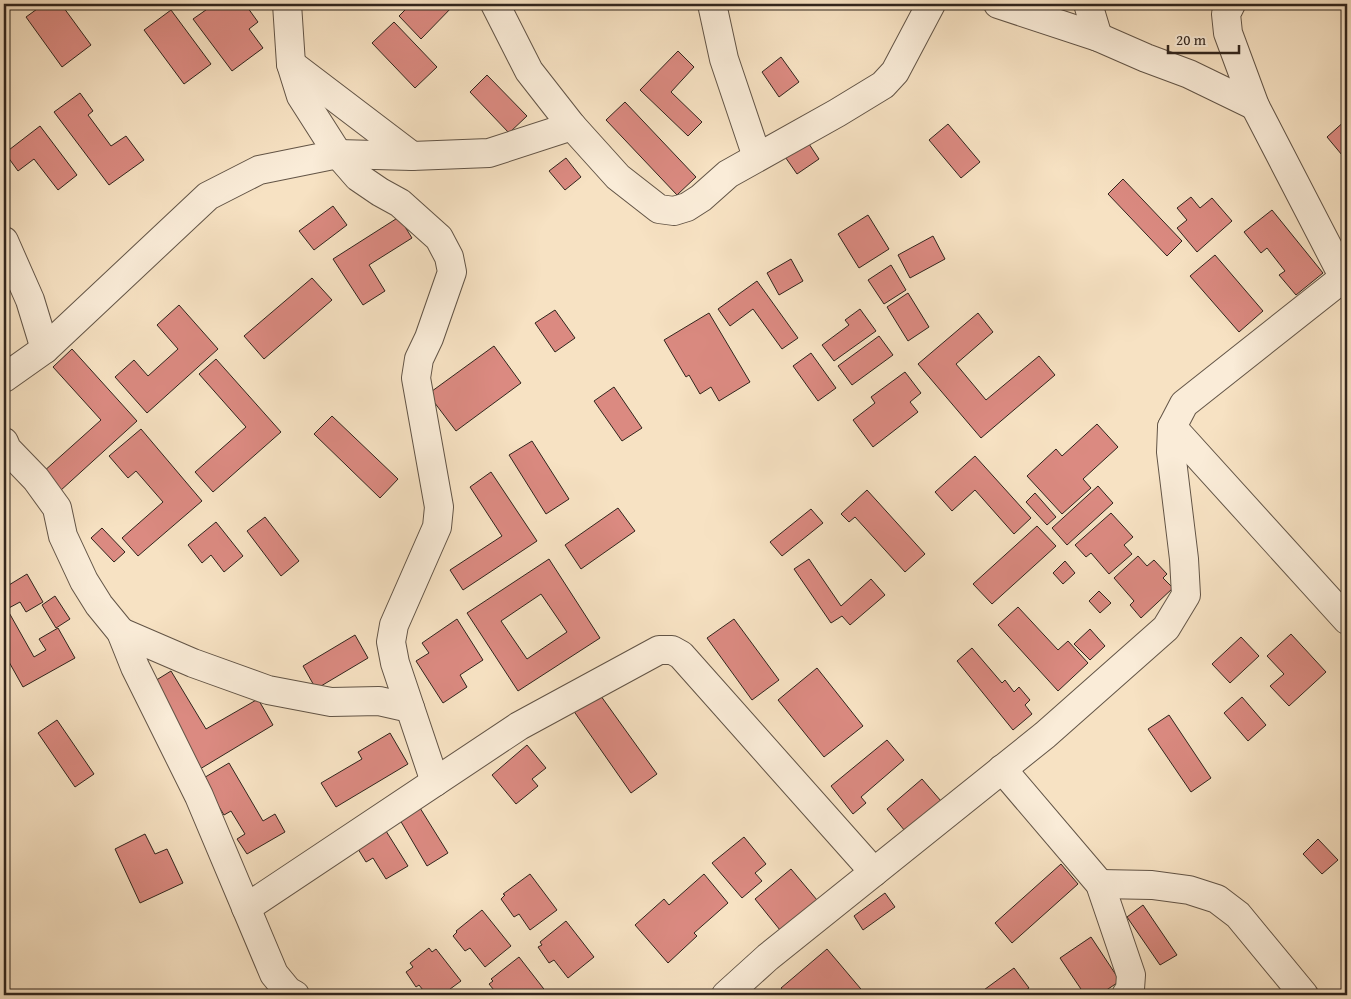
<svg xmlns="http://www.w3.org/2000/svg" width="1351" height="999" viewBox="0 0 1351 999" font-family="'Gentium Book Plus',serif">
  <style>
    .building { fill: #db8a81; stroke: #31251d; fill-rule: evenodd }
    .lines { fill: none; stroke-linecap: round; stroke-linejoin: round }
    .minor-casing { stroke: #625446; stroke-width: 30 }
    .minor { stroke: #faecd8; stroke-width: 28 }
  </style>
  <rect width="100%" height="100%" fill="#f7e2c3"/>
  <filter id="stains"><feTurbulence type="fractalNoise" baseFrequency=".004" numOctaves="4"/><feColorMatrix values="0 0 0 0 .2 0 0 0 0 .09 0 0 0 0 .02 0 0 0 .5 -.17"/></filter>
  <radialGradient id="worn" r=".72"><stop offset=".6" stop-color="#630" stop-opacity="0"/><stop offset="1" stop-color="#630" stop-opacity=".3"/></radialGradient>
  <g class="building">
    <polygon points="44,4 61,4 91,45 62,67 26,17"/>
    <polygon points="212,4 245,4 258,22 249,29 263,48 232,71 193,19 213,5"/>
    <polygon points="411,4 455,4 421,39 399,16"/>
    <polygon points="171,10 211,64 184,84 144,30"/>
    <polygon points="394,22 437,67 415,88 372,43"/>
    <polygon points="678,51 694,67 671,92 702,122 688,136 640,90"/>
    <polygon points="781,57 799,82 779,97 762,72"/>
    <polygon points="487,75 527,116 509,133 470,92"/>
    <polygon points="80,93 93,111 88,115 111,146 126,136 144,160 109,185 54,112"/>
    <polygon points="625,102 696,177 677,195 606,120"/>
    <polygon points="1347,119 1347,161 1327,137"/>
    <polygon points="948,124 980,162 961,178 929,140"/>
    <polygon points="40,126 77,175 58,190 34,159 18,171 5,153"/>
    <polygon points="803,135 819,159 797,174 781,151"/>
    <polygon points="566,158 581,177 565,190 549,171"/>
    <polygon points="1123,179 1182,241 1167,256 1108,194"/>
    <polygon points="1191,197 1200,208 1212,198 1232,221 1197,252 1177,228 1187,220 1177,208"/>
    <polygon points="333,206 347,225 314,250 299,231"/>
    <polygon points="1272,210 1323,273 1296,295 1279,275 1285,271 1267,248 1261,253 1244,232"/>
    <polygon points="868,215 889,249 859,268 838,234"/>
    <polygon points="399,217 412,238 369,265 385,291 363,305 333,259"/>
    <polygon points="933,236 945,259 910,278 898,255"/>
    <polygon points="1215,255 1263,311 1239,332 1190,276"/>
    <polygon points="791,259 803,281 779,295 767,273"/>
    <polygon points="891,265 906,290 884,304 868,280"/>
    <polygon points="312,278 332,300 264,359 244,336"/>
    <polygon points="757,281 798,338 782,349 753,309 730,326 718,309"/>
    <polygon points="908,293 929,327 908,341 887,307"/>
    <polygon points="179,305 218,349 147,413 115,377 134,360 148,376 178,349 157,325"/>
    <polygon points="860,309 876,331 834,361 822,345 849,325 845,320"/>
    <polygon points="555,310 575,338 555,352 535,323"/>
    <polygon points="709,313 750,382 719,401 711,387 700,394 689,375 686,377 664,340"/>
    <polygon points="978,313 993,332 956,364 986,400 1039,356 1055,375 981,438 918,364"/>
    <polygon points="879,336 893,355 852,385 838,366"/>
    <polygon points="494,346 521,383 456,431 428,394"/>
    <polygon points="72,349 137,421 60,491 43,472 101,420 53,367"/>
    <polygon points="811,353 836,388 818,401 793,366"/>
    <polygon points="216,359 281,432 213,492 195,472 246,427 199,374"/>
    <polygon points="905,372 921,393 910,402 918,412 873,447 853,420 875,403 871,397"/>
    <polygon points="614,387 642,428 622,441 594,401"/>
    <polygon points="332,416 398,479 380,498 314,434"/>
    <polygon points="1097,424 1118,447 1083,479 1091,488 1062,514 1027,476 1056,449 1062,456"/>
    <polygon points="141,429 202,501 138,556 122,538 163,502 136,471 128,478 109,456"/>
    <polygon points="532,441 569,499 546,514 509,455"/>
    <polygon points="975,456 1031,518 1014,534 975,490 952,511 935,492"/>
    <polygon points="491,472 537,541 463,590 450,570 502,536 470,487"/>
    <polygon points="1098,486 1113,503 1067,545 1052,528"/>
    <polygon points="867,490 925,554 905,572 855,517 849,522 841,514"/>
    <polygon points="1035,493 1056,517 1047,525 1026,502"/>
    <polygon points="618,508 635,531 581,569 565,545"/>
    <polygon points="811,509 823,523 782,556 770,542"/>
    <polygon points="1111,513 1133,537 1124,545 1132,554 1109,574 1091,553 1086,557 1075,545"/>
    <polygon points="265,517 299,561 281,576 247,531"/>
    <polygon points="216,522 243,556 224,572 211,555 202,563 188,545"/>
    <polygon points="1037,526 1056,546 992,604 973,584"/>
    <polygon points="102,528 125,552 114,562 91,538"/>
    <polygon points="1138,556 1147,566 1154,560 1167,574 1163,578 1173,588 1141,618 1130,605 1134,601 1114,578"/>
    <path d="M549,559L600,638L518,691L467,613ZM541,594L567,632L527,659L501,621Z"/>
    <polygon points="809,559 841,606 871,579 885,595 850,625 842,616 831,623 794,569"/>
    <polygon points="1065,561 1075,573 1063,584 1053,573"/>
    <polygon points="27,574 43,602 26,612 20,602 7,609 34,657 46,650 39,639 58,628 75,658 23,687 4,653 4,588"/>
    <polygon points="1099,591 1111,603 1100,613 1089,601"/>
    <polygon points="55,596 70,619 56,628 42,605"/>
    <polygon points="1018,607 1058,650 1068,641 1088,663 1058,691 998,625"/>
    <polygon points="457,619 483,660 460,675 467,687 443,703 416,661 429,653 422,643"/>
    <polygon points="734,619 779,680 752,700 707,638"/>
    <polygon points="1090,629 1105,646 1090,660 1074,644"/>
    <polygon points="1291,634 1326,672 1289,706 1270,686 1284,674 1267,656"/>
    <polygon points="355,635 368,658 316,689 303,666"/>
    <polygon points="1241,637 1259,656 1230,683 1212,664"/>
    <polygon points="972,648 1002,683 1005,680 1014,692 1019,687 1030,700 1025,705 1032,714 1013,730 957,661"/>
    <polygon points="817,668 863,726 824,757 778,700"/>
    <polygon points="171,671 206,729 258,699 273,725 200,769 150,684"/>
    <polygon points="598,692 657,774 631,793 573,710"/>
    <polygon points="1242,697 1266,725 1248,741 1224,713"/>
    <polygon points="1169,715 1211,778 1191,792 1148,729"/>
    <polygon points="57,720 94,774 75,787 38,733"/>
    <polygon points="390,733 408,764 336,807 321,783 362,759 358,752"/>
    <polygon points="887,740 904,760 861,797 866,803 853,814 831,786"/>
    <polygon points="527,745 546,768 532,779 538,786 516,804 492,775"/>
    <polygon points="229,763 263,821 275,814 285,832 247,854 237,839 245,834 231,811 224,815 202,779"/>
    <polygon points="922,779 941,801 905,831 887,809"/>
    <polygon points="420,808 448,853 427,866 400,820"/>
    <polygon points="386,831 408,866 386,879 373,858 366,862 358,849"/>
    <polygon points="145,834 155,854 167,849 183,883 140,903 115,849"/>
    <polygon points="744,837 766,864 755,873 762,881 742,898 712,863"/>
    <polygon points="1318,839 1338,860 1322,874 1303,854"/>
    <polygon points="1061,864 1078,884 1012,943 995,923"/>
    <polygon points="791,869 817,900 780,930 755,899"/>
    <polygon points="530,874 557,910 530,930 519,914 514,917 501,899 505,895 503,894"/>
    <polygon points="704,874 728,903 694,933 697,936 668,963 635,925 664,899 669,905"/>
    <polygon points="885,893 895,907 863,930 854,916"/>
    <polygon points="1143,905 1177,955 1160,965 1127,917"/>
    <polygon points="482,910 511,946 485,967 470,948 465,951 453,936 457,932 456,931"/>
    <polygon points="566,921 594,957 568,978 554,960 549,963 538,947 542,945 540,942"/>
    <polygon points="1091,937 1120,981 1099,995 1085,995 1060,958"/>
    <polygon points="429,948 432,952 436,949 461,981 442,995 427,995 419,985 416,987 406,972 413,967 410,963"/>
    <polygon points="827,949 866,995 787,995 781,988"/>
    <polygon points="519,957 547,993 544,995 498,995 489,984 493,981 491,979"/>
    <polygon points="1014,968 1029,988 1019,995 977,995"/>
  </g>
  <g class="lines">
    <g class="minor-casing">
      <g id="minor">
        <polyline points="287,4 291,64 301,96 338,154 358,177 380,192 400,203 439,238 449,257 452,272 429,338 419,359 416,378 439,507 437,527 394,625 391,642 395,663 435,782"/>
        <polyline points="495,4 529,71 572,126 618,177 659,209 674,211 687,207 701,198 728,174 837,113 883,85 895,72 931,4"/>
        <polyline points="712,4 724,59 757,157"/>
        <polyline points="998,4 1098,37 1146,58 1189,74 1255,106"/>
        <polyline points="1088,4 1098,37"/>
        <polyline points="1231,4 1226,14 1228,33 1255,106 1344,278"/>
        <polyline points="291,64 412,156"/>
        <polyline points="4,241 30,300 45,349"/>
        <polyline points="4,378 45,349 208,196 259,170 338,154 412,156 489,153 572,126"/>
        <polyline points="1172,427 1347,620"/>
        <polyline points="4,442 7,449 36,479 57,508 63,536 84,581 99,605 121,632 135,667 199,796 274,974 288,991 295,995"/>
        <polyline points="121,632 193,663 268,690 331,702 379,701 410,708"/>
        <polyline points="1002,769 1100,884 1131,975 1130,989 1126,995"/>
        <polyline points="1100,884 1152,885 1189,890 1217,899 1238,915 1304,995"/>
        <polyline points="246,908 519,726 659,650 672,650 681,655 874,872"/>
        <polyline points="726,995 768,957 1045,735 1166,628 1186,595 1184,559 1171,452 1172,427 1184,404 1347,275"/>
      </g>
    </g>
    <use href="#minor" class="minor"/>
  </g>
  <rect width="1351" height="999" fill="none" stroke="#f7e2c3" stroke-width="20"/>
  <rect x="5" y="5" width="1341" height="989" fill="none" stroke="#31251d" stroke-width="2.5"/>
  <rect x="10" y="10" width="1331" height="979" fill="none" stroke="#31251d"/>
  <path d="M1168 45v8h71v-8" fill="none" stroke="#31251d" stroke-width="2.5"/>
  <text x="1176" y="45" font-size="15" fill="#31251d" stroke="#faecd8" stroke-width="4" paint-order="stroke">20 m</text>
  <rect width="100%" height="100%" filter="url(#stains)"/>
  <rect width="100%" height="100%" fill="url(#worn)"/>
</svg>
